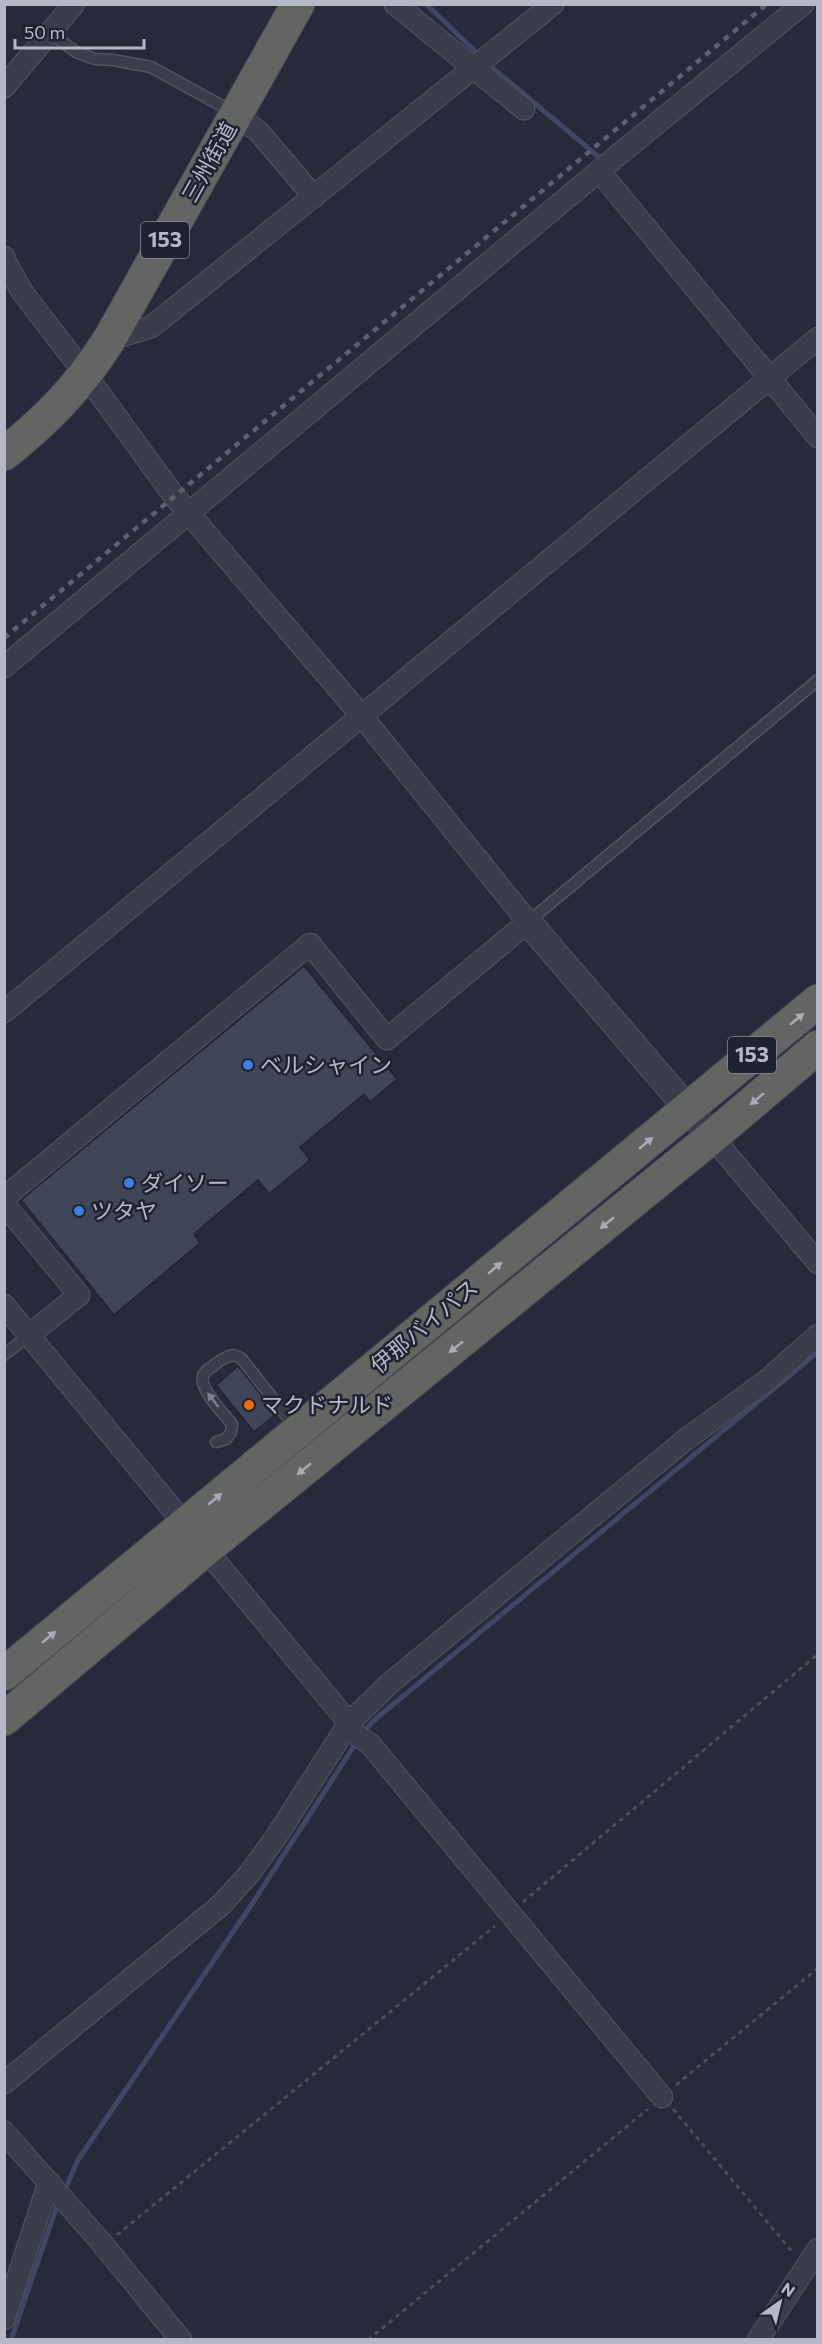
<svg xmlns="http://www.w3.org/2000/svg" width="822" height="2344" viewBox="0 0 822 2344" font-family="Commissioner,'Noto Sans JP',sans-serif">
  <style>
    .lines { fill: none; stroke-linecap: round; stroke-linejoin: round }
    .stream { stroke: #404764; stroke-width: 5 }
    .building { fill: #404557; stroke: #212432; stroke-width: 1.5 }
    .service-casing { stroke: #525563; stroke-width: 13 }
    .minor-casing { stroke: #525563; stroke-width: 23 }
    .tertiary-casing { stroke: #525563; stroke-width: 28 }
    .trunk-casing { stroke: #424553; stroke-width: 35 }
    .path { stroke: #465259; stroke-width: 3; stroke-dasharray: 4.5 4.5; stroke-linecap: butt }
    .service { stroke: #3a3d4b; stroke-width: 10 }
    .minor { stroke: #3a3d4b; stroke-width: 21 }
    .tertiary { stroke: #3a3d4b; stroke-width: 26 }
    .trunk { stroke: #646462; stroke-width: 33 }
    .rail { stroke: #5c6072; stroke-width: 4.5; stroke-dasharray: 6 6; stroke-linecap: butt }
    .oneway { fill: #aaabb7 }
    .oneway2 { fill: #7e818f }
    .shop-dot { fill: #3f7fe0; stroke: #1f2230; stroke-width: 2 }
    .food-dot { fill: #e8710a; stroke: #1f2230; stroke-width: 2 }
    .labels { text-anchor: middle; stroke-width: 5; stroke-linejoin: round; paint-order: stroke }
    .shield { fill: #1f2230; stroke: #898b99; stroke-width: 1.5 }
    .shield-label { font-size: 21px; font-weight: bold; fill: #b6b8c6 }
    .street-label { font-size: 22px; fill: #b6b8c6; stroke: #1f2230 }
    .poi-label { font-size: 22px; fill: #b6b8c6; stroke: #1f2230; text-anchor: start }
  </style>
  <rect width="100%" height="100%" fill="#262a3b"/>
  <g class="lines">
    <g class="stream">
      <polyline points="426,4 481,57"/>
      <polyline points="488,64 601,159"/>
      <polyline points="364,1733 372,1722 818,1352"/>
      <polyline points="64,2192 78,2160 252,1904 358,1740"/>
      <polyline points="11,2340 58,2203"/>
    </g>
  </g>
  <g class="building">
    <polygon points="304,966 397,1079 370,1102 364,1094 300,1147 310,1160 269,1194 258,1180 194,1234 200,1243 114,1315 21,1200"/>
    <polygon points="238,1366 276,1414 254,1432 216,1385"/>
  </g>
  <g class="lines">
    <g class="service-casing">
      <g id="service">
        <polyline points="50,33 76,52 95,59 113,60 151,67 233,112"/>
        <polyline points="528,922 818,680"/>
        <polyline points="4,1355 29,1335"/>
        <path d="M216,1442L226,1439L231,1432L232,1424C224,1414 199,1389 203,1376C204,1371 209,1369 213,1366C220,1360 225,1357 233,1355L241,1358L296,1428"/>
      </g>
    </g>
    <g class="minor-casing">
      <g id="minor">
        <polyline points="395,4 524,109"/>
        <polyline points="4,87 74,4"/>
        <polyline points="236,114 259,132 314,197"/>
        <polyline points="600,172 818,437"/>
        <polyline points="4,257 7,265 23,293 86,375 174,496 361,715 528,922 387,1039 310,944 4,1198"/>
        <polyline points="109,340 151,327 553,4"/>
        <polyline points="4,667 617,156 803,4"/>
        <polyline points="4,1012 818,338"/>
        <polyline points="712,1137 818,1263"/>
        <polyline points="4,1204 79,1295 29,1335"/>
        <polyline points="4,1305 349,1723 355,1734 370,1744 662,2097"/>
        <polyline points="4,2083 221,1905 249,1874 276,1837 349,1723 389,1684 685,1440 766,1381 818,1335"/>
        <polyline points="4,2132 101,2242 181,2340"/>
        <polyline points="4,2319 49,2182"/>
        <polyline points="758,2340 818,2249"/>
      </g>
    </g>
    <g class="tertiary-casing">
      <polyline id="tertiary" points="528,922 712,1137"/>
    </g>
    <g class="trunk-casing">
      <g id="trunk">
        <path d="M4,454C49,418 78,388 109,340L298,4"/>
        <polyline points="4,1674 818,1001"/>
        <polyline points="4,1719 206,1549 712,1137 818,1047"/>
      </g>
    </g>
    <g class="path">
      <polyline points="523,1902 818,1654"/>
      <polyline points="676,2085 818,1968"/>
      <polyline points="673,2109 794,2254"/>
      <polyline points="117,2235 495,1926"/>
      <polyline points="368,2340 648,2109"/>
    </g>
    <use href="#service" class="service"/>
    <use href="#minor" class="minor"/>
    <use href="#tertiary" class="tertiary"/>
    <use href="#trunk" class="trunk"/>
    <polyline class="rail" points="4,638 767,4"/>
  </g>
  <defs><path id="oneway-solid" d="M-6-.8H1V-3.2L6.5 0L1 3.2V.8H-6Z" transform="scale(1.5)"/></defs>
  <g class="oneway">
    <use href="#oneway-solid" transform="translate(797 1019) rotate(-40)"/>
    <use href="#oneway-solid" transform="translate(757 1099) rotate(140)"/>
    <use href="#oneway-solid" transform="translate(646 1143) rotate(-40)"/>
    <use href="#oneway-solid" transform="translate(607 1223) rotate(141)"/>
    <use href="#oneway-solid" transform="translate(495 1268) rotate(-40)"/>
    <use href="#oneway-solid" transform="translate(456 1347) rotate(141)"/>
    <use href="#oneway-solid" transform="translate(304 1469) rotate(141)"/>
    <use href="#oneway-solid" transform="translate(215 1499) rotate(-40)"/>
    <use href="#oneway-solid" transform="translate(49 1637) rotate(-40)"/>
  </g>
  <use class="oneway2" href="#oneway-solid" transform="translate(213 1400) rotate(-128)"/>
  <g class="shop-dot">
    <circle cx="248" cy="1065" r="6"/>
    <circle cx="129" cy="1183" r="6"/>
    <circle cx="79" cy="1211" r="6"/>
  </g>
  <circle class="food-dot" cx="249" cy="1405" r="6"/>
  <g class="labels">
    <g class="shield">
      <rect x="141" y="222" width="48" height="36" rx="4.5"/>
      <rect x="728" y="1037" width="48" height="36" rx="4.5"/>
    </g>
    <g class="shield-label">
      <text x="165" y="247">153</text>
      <text x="752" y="1062">153</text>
    </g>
    <g class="street-label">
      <text transform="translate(209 162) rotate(-61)" y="8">三州街道</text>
      <text transform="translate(424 1326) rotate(-40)" y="8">伊那バイパス</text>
    </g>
    <g class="poi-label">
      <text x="260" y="1073">ベルシャイン</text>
      <text x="141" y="1191">ダイソー</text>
      <text x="91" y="1219">ツタヤ</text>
      <text x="261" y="1413">マクドナルド</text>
    </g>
  </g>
  <rect width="822" height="2344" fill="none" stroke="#b6b8c6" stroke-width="12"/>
  <g transform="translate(780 2302) rotate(34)" stroke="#1f2230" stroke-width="4.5" paint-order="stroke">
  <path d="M0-4.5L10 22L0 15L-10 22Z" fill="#b6b8c6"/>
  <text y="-9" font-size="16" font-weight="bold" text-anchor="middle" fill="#b6b8c6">N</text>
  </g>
  <path d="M15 39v9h129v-9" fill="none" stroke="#b6b8c6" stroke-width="3"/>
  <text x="24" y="39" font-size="18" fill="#b6b8c6" stroke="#1f2230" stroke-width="4.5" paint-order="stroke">50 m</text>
</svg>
